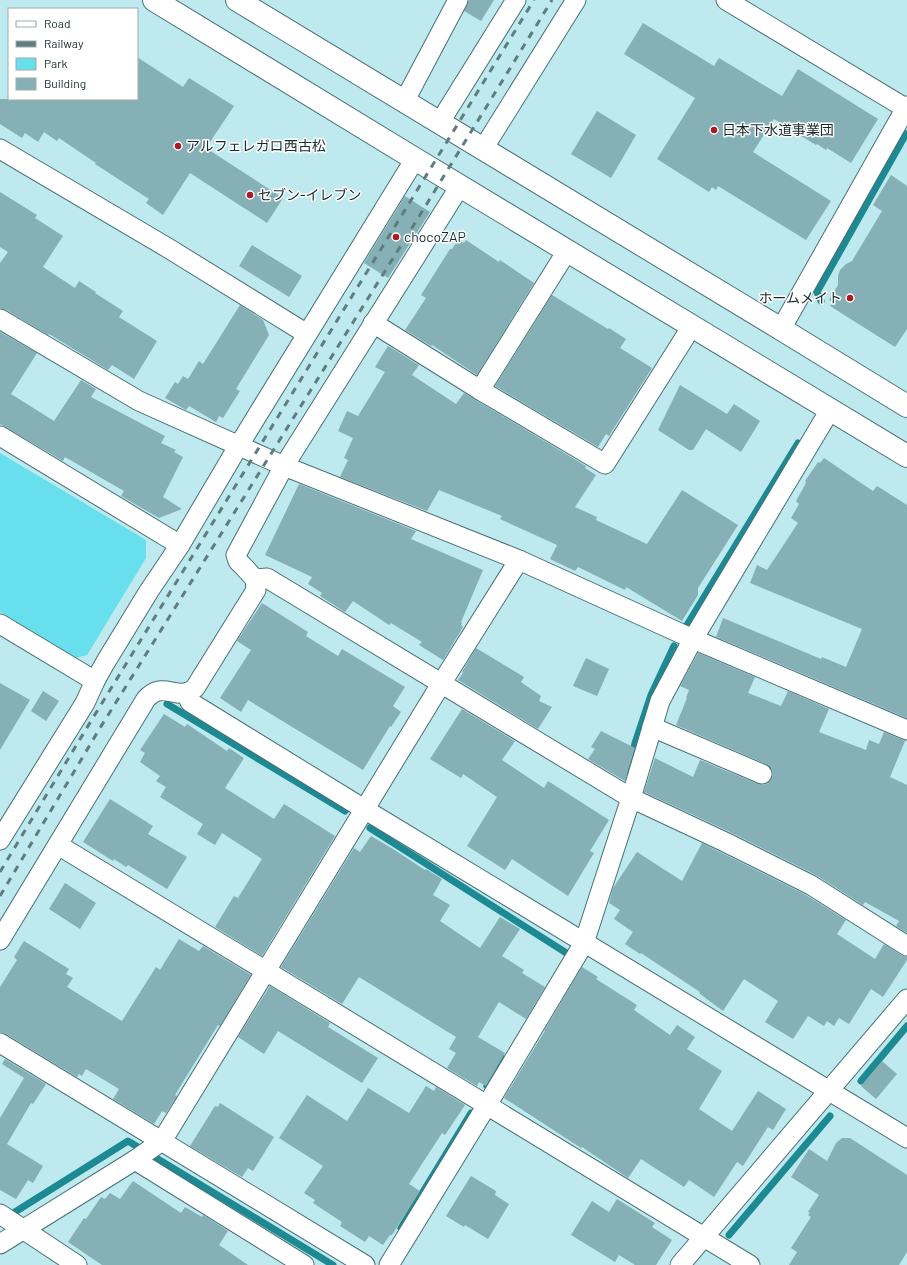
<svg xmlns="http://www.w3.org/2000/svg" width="907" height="1265" viewBox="0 0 907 1265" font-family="Barlow,'Noto Sans JP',sans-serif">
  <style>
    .green { fill: #68dfec }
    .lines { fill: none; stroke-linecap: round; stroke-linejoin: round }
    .stream { stroke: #1d8993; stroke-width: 7 }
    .building { fill: #85b0b5 }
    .minor-casing { stroke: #487176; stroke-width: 21 }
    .tertiary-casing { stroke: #487176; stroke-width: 24 }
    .minor { stroke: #fff; stroke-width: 19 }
    .tertiary { stroke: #fff; stroke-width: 22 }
    .rail { stroke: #5f7c7f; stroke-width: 3; stroke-dasharray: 7 7; stroke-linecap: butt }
    .poi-dot { fill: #ad1a22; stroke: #fff; stroke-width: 1.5 }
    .labels { text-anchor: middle; stroke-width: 3; stroke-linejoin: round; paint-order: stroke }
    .poi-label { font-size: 14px; fill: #18292b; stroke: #fff; text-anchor: start }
  </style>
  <rect width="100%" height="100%" fill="#bde9ef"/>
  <polygon class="green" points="0,453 146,540 146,558 87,655 76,658 0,612"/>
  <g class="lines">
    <g class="stream">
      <polyline points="821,301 817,292 906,134"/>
      <polyline points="687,625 798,443"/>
      <polyline points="167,704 345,811"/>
      <polyline points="629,773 635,743 651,695 674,646"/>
      <polyline points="370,828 568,954"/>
      <polyline points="861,1081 907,1026"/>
      <polyline points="487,1086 504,1059"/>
      <polyline points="7,1217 128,1141 333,1265"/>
      <polyline points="401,1228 471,1113"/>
      <polyline points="729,1235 830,1116"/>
    </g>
  </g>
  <g class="building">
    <polygon points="469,0 494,0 481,21 464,11"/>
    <polygon points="643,23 714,66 719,58 782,96 798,69 878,119 851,163 827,148 826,150 817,144 816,145 774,119 753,152 831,201 806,240 718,186 716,190 712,187 709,192 657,159 695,98 624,54"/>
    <polygon points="137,57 183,87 189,78 234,106 206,148 283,198 267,223 190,173 163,215 146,203 149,199 95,164 96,163 59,138 57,141 44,132 38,142 25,133 22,138 0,124 0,99 137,99"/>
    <polygon points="597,111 636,135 611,178 571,154"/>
    <polygon points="891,175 907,186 907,329 895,347 830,306 833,302 829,300 838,285 838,276 840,270 846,264 852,261 882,211 873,205"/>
    <polygon points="0,192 37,215 35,218 63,236 43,267 75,288 79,281 96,292 95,293 123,311 119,317 157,341 134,379 112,365 108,370 49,334 48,335 6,310 0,308 0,263 8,252 0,247"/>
    <polygon points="405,196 430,212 388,278 364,263"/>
    <polygon points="458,240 464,243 466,240 499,262 500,260 534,283 477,375 432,345 431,346 405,330 426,298 421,295 450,249 452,249"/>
    <polygon points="252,245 302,276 289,297 239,266"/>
    <polygon points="552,295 608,329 609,328 626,339 620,348 652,368 609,436 606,434 598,447 495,386"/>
    <polygon points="240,305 263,320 269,335 236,389 240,391 223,418 219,416 216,422 189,406 186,410 165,398 175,382 178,384 183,376 188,379 199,361 203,364"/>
    <polygon points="0,332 37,353 11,394 54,421 81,380 96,389 91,397 165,436 161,443 176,450 174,452 183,457 163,497 182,509 159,518 121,496 124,491 65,457 63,461 0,424"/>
    <polygon points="388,346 419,365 412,375 456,404 464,393 586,466 585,468 596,475 575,507 597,517 596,520 647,544 682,490 738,525 698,588 698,595 682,621 626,587 625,590 578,567 575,571 550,559 557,545 500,519 502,516 439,490 427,511 340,477 348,460 344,458 353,438 338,431 347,411 358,416 385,372 375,367"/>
    <polygon points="680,385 727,414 734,404 760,421 741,452 706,429 693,450 689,450 658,430"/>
    <polygon points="824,458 873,491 877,486 907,505 907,718 716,637 723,618 821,659 822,657 846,667 862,629 750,583 757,565 767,570 798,523 791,518 799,504 796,501 805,485 806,482 805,481 818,462 820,463"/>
    <polygon points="299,484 416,531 411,539 483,570 461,622 462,623 461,625 463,627 443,660 419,645 422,642 391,623 389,625 353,601 345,612 320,596 322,593 308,584 312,577 265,555"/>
    <polygon points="262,603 308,632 306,636 338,656 342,649 405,687 393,706 401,712 391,727 390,726 363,770 248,700 241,712 220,698 251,650 237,641"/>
    <polygon points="476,648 524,677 521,682 541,696 539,701 552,707 538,729 458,680 463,673 462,672"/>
    <polygon points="698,653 755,677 748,693 781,706 788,691 829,709 819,732 866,750 869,740 879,744 884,732 905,741 890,777 907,785 907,933 896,926 899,921 865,902 863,905 816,875 730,832 644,792 655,758 693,777 700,760 758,784 763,785 768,783 772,778 773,773 771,768 766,764 676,725 687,698 686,698 689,690 680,686"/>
    <polygon points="586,658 609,669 597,696 573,686"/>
    <polygon points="0,683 30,700 0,750"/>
    <polygon points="43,691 59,701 46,721 31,711"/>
    <polygon points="462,709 515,741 502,760 544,788 548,781 609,820 590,851 594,853 568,896 512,859 505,870 467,846 497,797 463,774 461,778 430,759"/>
    <polygon points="164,714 185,727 187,724 227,751 229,748 244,758 225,788 274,819 284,804 335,836 262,956 215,927 234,896 238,898 262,859 222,833 215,845 197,834 203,824 160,797 166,787 156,781 160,776 140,762 145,753 140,750"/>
    <polygon points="601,731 635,748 625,781 588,759 595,749 591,747"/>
    <polygon points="110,799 153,826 148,834 187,857 167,889 128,865 126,867 114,859 113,861 83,842"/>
    <polygon points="371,836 393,849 425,870 426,869 442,879 433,895 450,905 440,921 480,948 500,917 520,929 502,956 524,970 522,973 545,987 526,1019 499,1002 478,1037 505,1053 486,1086 479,1082 477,1086 447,1068 456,1053 449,1049 456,1037 359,977 342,1004 281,967 354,848 360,852"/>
    <polygon points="702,843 806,895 846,920 837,934 875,959 884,944 901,955 907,957 907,960 883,997 871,989 849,1024 839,1018 834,1026 827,1021 824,1026 808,1016 793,1039 765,1022 778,1001 744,979 723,1011 708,1000 699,993 700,992 641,953 640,954 625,944 633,932 614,919 620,910 609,903 613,888 637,852 682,881"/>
    <polygon points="65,883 96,903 80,929 49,909"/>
    <polygon points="179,939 199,951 203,946 251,975 220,1026 218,1025 175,1095 177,1096 166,1113 162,1111 154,1124 113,1099 119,1089 86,1069 82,1076 79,1074 77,1077 6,1034 0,1032 0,987 17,960 14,957 24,941 69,969 66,974 73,978 67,987 122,1021 156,967 160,970"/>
    <polygon points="582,967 598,977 596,979 637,1005 634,1010 670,1035 677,1025 695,1037 687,1049 722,1071 699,1109 732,1131 758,1091 786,1109 773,1130 768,1127 743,1166 737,1162 714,1197 689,1180 684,1187 641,1159 628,1178 582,1147 581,1148 504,1098 538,1042 545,1031 544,1031"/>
    <polygon points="270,986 330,1023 328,1027 378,1058 362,1083 278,1031 264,1054 238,1037"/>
    <polygon points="5,1059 46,1084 33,1104 31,1103 7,1144 43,1166 33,1183 28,1180 16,1199 0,1190 0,1118 24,1078 2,1064"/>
    <polygon points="882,1061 897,1074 876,1099 861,1086"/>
    <polygon points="426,1086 434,1091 436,1087 465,1105 445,1135 442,1133 409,1184 420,1191 392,1235 390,1235 383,1245 369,1236 365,1242 340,1226 342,1222 313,1203 315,1200 304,1193 323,1166 279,1138 307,1095 347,1121 368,1088 409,1113"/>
    <polygon points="220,1103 274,1137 253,1171 248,1168 242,1177 190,1146 215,1106 218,1107"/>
    <polygon points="842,1138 850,1138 907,1175 907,1252 899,1265 789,1265 797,1252 791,1248 811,1217 808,1215 810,1213 808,1212 819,1195 791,1177 809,1149 827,1161 836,1143"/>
    <polygon points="471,1176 496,1191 495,1195 509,1204 488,1239 465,1225 464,1227 446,1216"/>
    <polygon points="133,1181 181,1213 185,1207 202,1217 203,1215 228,1231 219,1245 248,1265 102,1265 68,1242 84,1218 86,1219 101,1197 105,1199 110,1193 120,1199"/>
    <polygon points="617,1199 655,1223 652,1227 672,1240 656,1265 635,1265 619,1255 615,1262 571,1235 592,1201 609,1212"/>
  </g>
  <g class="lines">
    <g class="minor-casing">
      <g id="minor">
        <polyline points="726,0 907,109"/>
        <polyline points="404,102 458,0"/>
        <polyline points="440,122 516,0"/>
        <polyline points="0,149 168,248 307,334"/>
        <polyline points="483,149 576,0"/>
        <polyline points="0,319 139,401 284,466 519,560 693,639 907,730"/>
        <polyline points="373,323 480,390 605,464 692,326"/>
        <polyline points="781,329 907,106"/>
        <polyline points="480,390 567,251"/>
        <polyline points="0,436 180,545"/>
        <polyline points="255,579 267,578 631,798 725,842 811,885 907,946"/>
        <polyline points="0,624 95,681"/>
        <polyline points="186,693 190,702 364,809 907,1138"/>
        <polyline points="652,727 762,774"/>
        <polyline points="0,840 85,703 95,681 105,663 149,591 180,545 239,445 415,159"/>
        <polyline points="58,845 266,971 750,1265"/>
        <path d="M0,940L146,699C164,679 177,703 195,688L256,590L255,579L243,566L238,561L236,555L284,466L460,186"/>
        <polyline points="0,1043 365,1265"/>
        <polyline points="135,1160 304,1265"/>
        <polyline points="0,1214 77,1265"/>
        <polyline points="0,1244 135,1160 162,1141 441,684 519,560"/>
        <polyline points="389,1265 487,1105 584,943 631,798 660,701 693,639 830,410"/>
        <polyline points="680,1265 907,999"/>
      </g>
    </g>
    <g class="tertiary-casing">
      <g id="tertiary">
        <polyline points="154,0 415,159 907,456"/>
        <polyline points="237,0 781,329 907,406"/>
      </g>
    </g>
    <use href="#minor" class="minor"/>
    <use href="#tertiary" class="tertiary"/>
    <g class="rail">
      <polyline points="0,872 91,721 534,0"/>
      <polyline points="0,896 100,728 415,223 552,0"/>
    </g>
  </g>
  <g class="poi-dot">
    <circle cx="714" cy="130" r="4"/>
    <circle cx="178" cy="146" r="4"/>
    <circle cx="250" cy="195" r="4"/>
    <circle cx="396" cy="237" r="4"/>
    <circle cx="850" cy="298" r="4"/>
  </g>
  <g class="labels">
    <g class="poi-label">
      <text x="722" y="135">日本下水道事業団</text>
      <text x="186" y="151">アルフェレガロ西古松</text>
      <text x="258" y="200">セブン-イレブン</text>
      <text x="404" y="242">chocoZAP</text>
      <text x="842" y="303" text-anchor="end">ホームメイト</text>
    </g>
  </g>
  <rect x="8" y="8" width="130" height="92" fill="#ffffff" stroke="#a3a9aa"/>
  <rect x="16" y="21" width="20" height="6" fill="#ffffff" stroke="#a3a9aa"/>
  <text x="44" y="28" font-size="12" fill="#18292b">Road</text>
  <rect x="16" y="41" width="20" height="6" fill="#5f7c7f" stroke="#a3a9aa"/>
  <text x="44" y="48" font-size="12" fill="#18292b">Railway</text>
  <rect x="16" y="58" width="20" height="12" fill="#68dfec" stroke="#a3a9aa"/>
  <text x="44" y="68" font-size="12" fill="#18292b">Park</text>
  <rect x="16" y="78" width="20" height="12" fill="#85b0b5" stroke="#a3a9aa"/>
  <text x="44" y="88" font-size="12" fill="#18292b">Building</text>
</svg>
